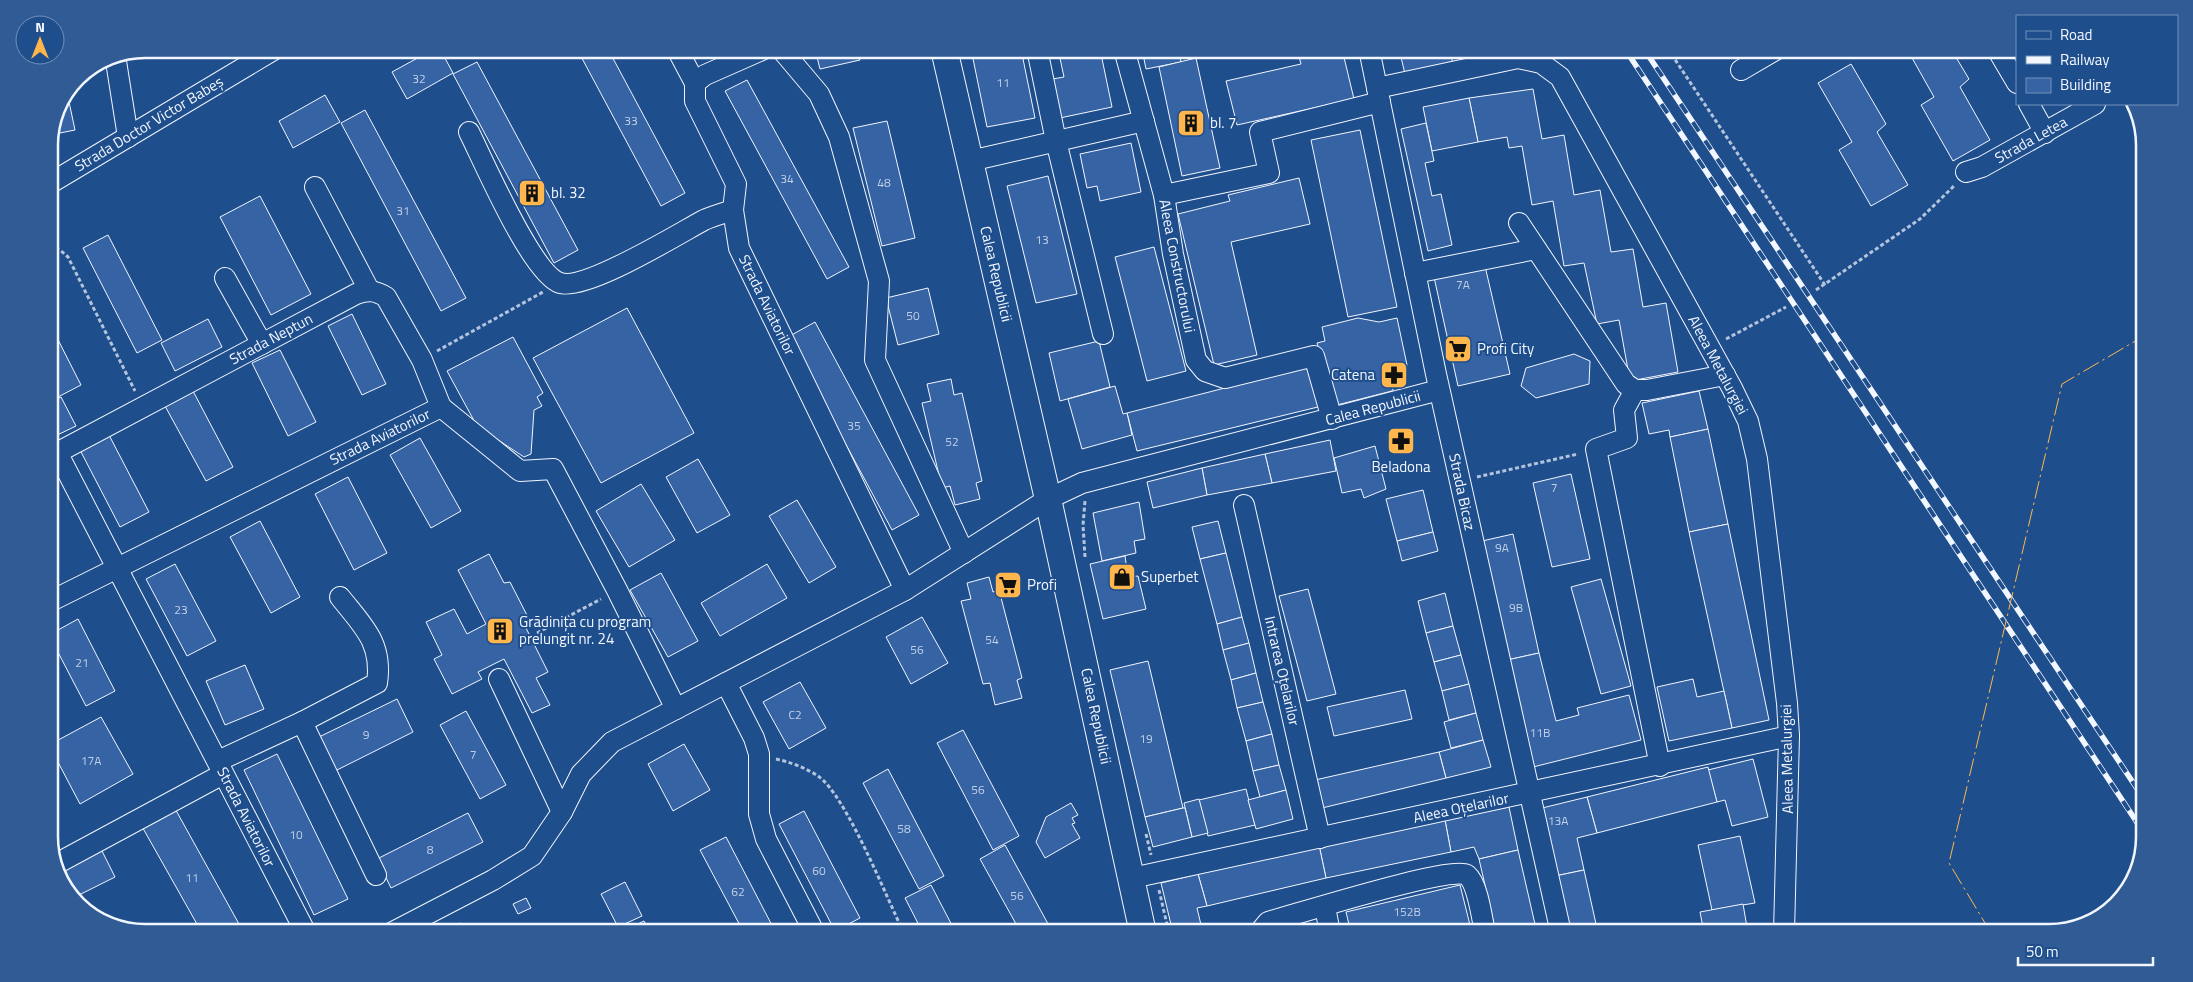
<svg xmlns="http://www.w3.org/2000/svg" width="2193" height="982" viewBox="0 0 2193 982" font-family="'Titillium Web',sans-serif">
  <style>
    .building { fill: #3563a3; stroke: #f2f6ff }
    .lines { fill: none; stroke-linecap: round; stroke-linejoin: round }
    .minor-casing { stroke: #f2f6ff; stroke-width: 22 }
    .major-casing { stroke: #f2f6ff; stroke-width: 28 }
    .path { stroke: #b3c4dc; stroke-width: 3; stroke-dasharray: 4 2.5; stroke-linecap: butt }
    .minor { stroke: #1f4e8c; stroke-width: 20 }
    .major { stroke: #1f4e8c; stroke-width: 26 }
    .rail-casing { stroke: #f2f6ff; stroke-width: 5.5 }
    .rail { stroke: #1f4e8c; stroke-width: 4; stroke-dasharray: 11; stroke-linecap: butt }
    .power { stroke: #ffb74d; stroke-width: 1; stroke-dasharray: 18 4 2.5 4; stroke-linecap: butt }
    .labels { text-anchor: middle; stroke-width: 4; stroke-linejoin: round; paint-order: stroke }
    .number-label { font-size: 12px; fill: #c3d1e8 }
    .poi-label { font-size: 15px; fill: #f2f6ff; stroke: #1f4e8c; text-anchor: start }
    .street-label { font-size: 15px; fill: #f2f6ff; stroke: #1f4e8c }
    .rim { fill: none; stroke: #f2f6ff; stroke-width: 2.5 }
  </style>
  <rect width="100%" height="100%" fill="#1f4e8c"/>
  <g class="building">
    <polygon points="434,49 440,49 453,73 407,99 392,72"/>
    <polygon points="577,49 608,49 685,193 661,206"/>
    <polygon points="815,49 858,49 860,60 820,69"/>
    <polygon points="971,49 1021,49 1035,118 987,127"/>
    <polygon points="1058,49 1100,49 1112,107 1055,119 1047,80 1064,77"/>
    <polygon points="1142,49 1179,49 1181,62 1146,69"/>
    <polygon points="1297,49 1342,49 1354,99 1237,125 1226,81 1301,64"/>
    <polygon points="1399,49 1449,49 1453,63 1405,74"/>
    <polygon points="1907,49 1951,49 1969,79 1960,87 1990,140 1953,161 1921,105 1934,97"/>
    <polygon points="1196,58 1220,168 1182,176 1159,67"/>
    <polygon points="477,62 578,250 554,263 453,74"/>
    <polygon points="1851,64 1886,124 1877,132 1908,185 1871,206 1839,150 1852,142 1818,83"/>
    <polygon points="747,80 849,267 827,279 725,91"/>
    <polygon points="1533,89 1542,139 1564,135 1574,195 1600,190 1611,252 1633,249 1643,307 1666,303 1678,372 1630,381 1619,320 1597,324 1584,263 1564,266 1553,201 1532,205 1522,146 1509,148 1507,137 1478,142 1469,98"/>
    <polygon points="325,95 340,122 293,148 279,121"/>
    <polygon points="68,97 75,130 50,135"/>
    <polygon points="1469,98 1478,142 1432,151 1423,107"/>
    <polygon points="365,110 466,298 441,311 341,123"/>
    <polygon points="887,121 915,238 882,246 853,128"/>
    <polygon points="1426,123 1434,161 1425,163 1432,196 1441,194 1452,245 1428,251 1401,129"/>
    <polygon points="1360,130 1397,307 1348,317 1311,140"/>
    <polygon points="1131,143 1141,192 1100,201 1097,186 1087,188 1080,154"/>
    <polygon points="1048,176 1077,294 1036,303 1007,186"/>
    <polygon points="1299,178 1310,224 1231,242 1257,355 1214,365 1178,214 1230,201 1228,195"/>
    <polygon points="260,196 311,294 271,315 220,217"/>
    <polygon points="108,235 162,340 137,353 83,248"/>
    <polygon points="1154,247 1186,371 1147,381 1115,257"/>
    <polygon points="1485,266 1510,374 1458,386 1434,277"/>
    <polygon points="928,288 939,334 898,345 886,298"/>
    <polygon points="627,308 694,433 601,483 533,358"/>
    <polygon points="352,314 386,384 362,395 328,326"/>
    <polygon points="1358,318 1379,322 1397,318 1407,365 1392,391 1333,406 1317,343 1325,341 1322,327"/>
    <polygon points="208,319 222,347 175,371 161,343"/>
    <polygon points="49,322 81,385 56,398 49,384"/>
    <polygon points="815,322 919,515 892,530 788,337"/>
    <polygon points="513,337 543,393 537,397 542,406 534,410 531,454 524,457 489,434 486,435 481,426 478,428 447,371"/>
    <polygon points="1099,341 1110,387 1060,401 1049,353"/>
    <polygon points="280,350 316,422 288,436 252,363"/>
    <polygon points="1574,354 1590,361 1589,384 1536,398 1521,386 1526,368"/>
    <polygon points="1311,366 1322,406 1137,451 1127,413"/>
    <polygon points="951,379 954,395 962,393 982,481 976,483 980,499 955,505 950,486 942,488 922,403 931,401 927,384"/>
    <polygon points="1115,386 1123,414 1127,413 1132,435 1082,449 1068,399"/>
    <polygon points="193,391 233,467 206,481 165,406"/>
    <polygon points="1699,391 1708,429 1670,437 1669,430 1649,434 1642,403"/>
    <polygon points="61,397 76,426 49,439 49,403"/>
    <polygon points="1708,429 1728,524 1689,532 1670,437"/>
    <polygon points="109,435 149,512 120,527 80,450"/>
    <polygon points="420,438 461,511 431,528 390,455"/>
    <polygon points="1330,440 1336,471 1272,483 1265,454"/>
    <polygon points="1375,446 1386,489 1364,498 1361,489 1342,493 1334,458"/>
    <polygon points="1265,454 1272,483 1207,495 1202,468"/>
    <polygon points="698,459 730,515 697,533 666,477"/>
    <polygon points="1202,468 1207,495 1153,508 1147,482"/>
    <polygon points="1571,474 1590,559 1552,567 1533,483"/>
    <polygon points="348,477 387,553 354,570 315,494"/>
    <polygon points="641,484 675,540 629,567 596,511"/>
    <polygon points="1423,490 1433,532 1397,541 1386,499"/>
    <polygon points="797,500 836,567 809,583 769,516"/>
    <polygon points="1139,502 1145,539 1134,541 1136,553 1102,561 1093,513"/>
    <polygon points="260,521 300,597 271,613 230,537"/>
    <polygon points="1218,521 1226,553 1200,559 1192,527"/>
    <polygon points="1728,524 1769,720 1732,728 1689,532"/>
    <polygon points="1433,532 1438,551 1402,561 1397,541"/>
    <polygon points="1513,534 1539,653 1507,660 1482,541"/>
    <polygon points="1226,553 1242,617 1217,624 1200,559"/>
    <polygon points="489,554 504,583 510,582 532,625 526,628 548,672 536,678 550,705 532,713 504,659 478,672 482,679 452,694 434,659 442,655 426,622 454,609 467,634 486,624 458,570"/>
    <polygon points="1125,556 1128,577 1138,576 1146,609 1103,619 1090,564"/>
    <polygon points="175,564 216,641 187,656 146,579"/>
    <polygon points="767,564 787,598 720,636 701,603"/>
    <polygon points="661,573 698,641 668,657 630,590"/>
    <polygon points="989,577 993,592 999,590 1022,678 1017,680 1022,698 995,705 990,683 983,684 961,601 971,599 967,583"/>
    <polygon points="1601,579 1631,686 1601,694 1571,587"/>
    <polygon points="1308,589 1336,694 1307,701 1279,596"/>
    <polygon points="1445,593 1453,626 1426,633 1418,601"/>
    <polygon points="922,617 948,663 911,684 886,637"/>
    <polygon points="1242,617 1249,643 1223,650 1217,624"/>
    <polygon points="78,619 115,691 86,706 49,635"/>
    <polygon points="1453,626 1461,655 1434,662 1426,633"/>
    <polygon points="1249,643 1256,673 1231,680 1223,650"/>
    <polygon points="1539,653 1556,721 1579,715 1577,708 1629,695 1641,740 1533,767 1507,660"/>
    <polygon points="1461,655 1469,684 1442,691 1434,662"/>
    <polygon points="1148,661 1183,808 1145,817 1110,670"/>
    <polygon points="245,665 264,709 225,725 206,681"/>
    <polygon points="1256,673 1263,702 1237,708 1231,680"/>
    <polygon points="1693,679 1697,697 1724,691 1732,728 1669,741 1657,687"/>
    <polygon points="800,682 826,728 789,749 763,702"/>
    <polygon points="1469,684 1476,713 1449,720 1442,691"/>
    <polygon points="1405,690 1412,719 1334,736 1327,707"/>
    <polygon points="397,699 413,732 335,771 319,737"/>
    <polygon points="1263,702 1272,734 1246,741 1237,708"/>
    <polygon points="466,711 506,785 480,799 440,725"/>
    <polygon points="1476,713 1483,740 1451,748 1444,722"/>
    <polygon points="101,717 133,774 80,804 49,745"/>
    <polygon points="963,730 1019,836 993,850 937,743"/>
    <polygon points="1272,734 1279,765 1253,771 1246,741"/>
    <polygon points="1483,740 1491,767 1446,778 1439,752"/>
    <polygon points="684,744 710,790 673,811 648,764"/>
    <polygon points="1439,752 1446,778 1322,808 1315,780"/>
    <polygon points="277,754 348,899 314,915 244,770"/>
    <polygon points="1753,759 1768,817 1732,826 1725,800 1717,802 1708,770"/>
    <polygon points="1279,765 1286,790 1260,797 1253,771"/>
    <polygon points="1708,767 1717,802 1597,833 1587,797"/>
    <polygon points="888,769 944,876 919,889 863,783"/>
    <polygon points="1246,789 1255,825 1208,836 1199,800"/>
    <polygon points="1286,790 1293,819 1256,829 1248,800"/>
    <polygon points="1587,797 1597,833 1577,838 1584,870 1555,876 1538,809"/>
    <polygon points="1199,799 1208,833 1192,837 1184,803"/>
    <polygon points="1071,803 1078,815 1072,818 1075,823 1072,824 1080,838 1045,858 1036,842 1046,817"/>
    <polygon points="173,805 244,933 202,933 140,823"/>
    <polygon points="1509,807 1518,850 1479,859 1474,847 1451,852 1445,820"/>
    <polygon points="1183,808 1185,808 1192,837 1153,847 1145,817"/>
    <polygon points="804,811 860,918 835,931 779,824"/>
    <polygon points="468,813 483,842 391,888 377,859"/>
    <polygon points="1445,820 1451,852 1326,878 1319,845"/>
    <polygon points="1740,836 1755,903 1712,910 1698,845"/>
    <polygon points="726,837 776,933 744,933 700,850"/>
    <polygon points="1005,845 1053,933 1021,933 980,859"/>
    <polygon points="1319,845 1326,878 1207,906 1198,874"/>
    <polygon points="100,847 115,877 73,898 65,891 57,868"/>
    <polygon points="1518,850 1537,933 1496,933 1479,859"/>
    <polygon points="1584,870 1598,933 1567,933 1555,876"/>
    <polygon points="1198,874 1207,906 1197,908 1202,929 1186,933 1173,933 1161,883"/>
    <polygon points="625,882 642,916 618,927 601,894"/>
    <polygon points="931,885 956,933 923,933 905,898"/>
    <polygon points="1460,885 1471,929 1454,933 1429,933 1427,925 1391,933 1351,933 1346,912"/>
    <polygon points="526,898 531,908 518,914 513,904"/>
    <polygon points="1743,904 1748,933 1704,933 1700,912"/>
    <polygon points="644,921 650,933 622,933 621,932"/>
    <polygon points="461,923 466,933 441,933"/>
    <polygon points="1222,925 1224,933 1186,933 1202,929"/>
  </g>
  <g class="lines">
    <g class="minor-casing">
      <g id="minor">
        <polyline points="677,49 695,83"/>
        <polyline points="764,49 705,75 695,83 695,101 736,184 733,210 739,248 905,590"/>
        <polyline points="781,49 819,94 839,137 879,281 875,360 964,553"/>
        <polyline points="1037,49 1056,141 1103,334"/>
        <polyline points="1124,49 1164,195 1173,254 1196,360 1205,371 1225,378 1314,356 1332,419"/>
        <polyline points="1369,49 1436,374 1561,933"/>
        <polyline points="1997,49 2017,83"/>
        <polyline points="115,55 128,137"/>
        <polyline points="1741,70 1777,49"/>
        <polyline points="1377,88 1518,58 1541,63 1560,77 1732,388 1748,421 1757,459 1787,703 1789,736 1784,933"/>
        <polyline points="2029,104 2045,133"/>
        <path d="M469,132C484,162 532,274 560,283C586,291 678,234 704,220C713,216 724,213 733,210"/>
        <polyline points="970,161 1144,121"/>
        <polyline points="1966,172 1982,167 2095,104"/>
        <polyline points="49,184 275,49"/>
        <polyline points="315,187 369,290"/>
        <polyline points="1164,195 1269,173 1260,132 1380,102"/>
        <polyline points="1519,223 1626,384 1635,390 1647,390 1725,375"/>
        <polyline points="1415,273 1536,249"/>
        <polyline points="225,278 262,344"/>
        <polyline points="1635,390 1624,410 1627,438 1596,449 1660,766"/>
        <polyline points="57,452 306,933"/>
        <path d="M49,457L356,294C368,290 375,290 386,297L422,360L441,407L520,471L553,469L617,590L676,709"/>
        <polyline points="1244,505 1320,838"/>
        <polyline points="49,602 441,407"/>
        <polyline points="499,679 562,812"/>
        <polyline points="726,683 754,738 759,754 759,814 766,839 813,930"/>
        <path d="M302,722L377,683C383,643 363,626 340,597"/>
        <polyline points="218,761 302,722 376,875"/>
        <polyline points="56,864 223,774"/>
        <polyline points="1132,878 1789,736"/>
        <polyline points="1325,907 1330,933"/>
        <polyline points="391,933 493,880 532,856 562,812 581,774 612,742 905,590 1048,499 1082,483 1439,390"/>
        <path d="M1259,933L1268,922L1278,919C1304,912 1454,865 1467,875C1478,884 1482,919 1485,933"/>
      </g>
    </g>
    <g class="major-casing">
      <polyline id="major" points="944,49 1048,499 1143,933"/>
    </g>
    <g class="path">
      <polyline points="1668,49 1825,285"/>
      <polyline points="49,247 60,250 68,257 135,391"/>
      <polyline points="1816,290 1920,219 1955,185"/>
      <polyline points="1726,339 1786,307"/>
      <polyline points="437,351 543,292"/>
      <polyline points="1477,477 1578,454"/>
      <polyline points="1085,557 1083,525 1085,501"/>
      <polyline points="537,633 601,599"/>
      <path d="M776,759C790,762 806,768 818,776C846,795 887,899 904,933"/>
      <polyline points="1146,834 1151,855"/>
      <polyline points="1159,890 1169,933"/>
    </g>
    <use href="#minor" class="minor"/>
    <use href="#major" class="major"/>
    <g class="rail-casing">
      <g id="rail">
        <polyline points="1625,49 2144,833"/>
        <polyline points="1644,49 2144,799"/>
      </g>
    </g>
    <use href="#rail" class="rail"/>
    <polyline class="power" points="1991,933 1949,863 2062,384 2144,336"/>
  </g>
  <defs>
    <g id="building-square" transform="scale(1.4375)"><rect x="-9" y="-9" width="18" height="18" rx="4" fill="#ffb74d" stroke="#1f4e8c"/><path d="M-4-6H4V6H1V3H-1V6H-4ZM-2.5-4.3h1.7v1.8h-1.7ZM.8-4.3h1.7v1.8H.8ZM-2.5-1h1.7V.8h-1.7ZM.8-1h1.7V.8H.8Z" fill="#111"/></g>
    <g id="supermarket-square" transform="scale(1.4375)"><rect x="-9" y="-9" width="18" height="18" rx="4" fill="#ffb74d" stroke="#1f4e8c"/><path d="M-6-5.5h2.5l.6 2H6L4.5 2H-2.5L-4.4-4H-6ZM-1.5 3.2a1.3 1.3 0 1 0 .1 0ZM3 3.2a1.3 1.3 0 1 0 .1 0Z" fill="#111"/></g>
    <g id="pharmacy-square" transform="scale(1.4375)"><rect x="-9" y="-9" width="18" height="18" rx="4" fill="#ffb74d" stroke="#1f4e8c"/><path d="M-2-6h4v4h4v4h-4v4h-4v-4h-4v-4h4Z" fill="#111"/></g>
    <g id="shop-square" transform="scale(1.4375)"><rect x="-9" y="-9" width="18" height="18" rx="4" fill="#ffb74d" stroke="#1f4e8c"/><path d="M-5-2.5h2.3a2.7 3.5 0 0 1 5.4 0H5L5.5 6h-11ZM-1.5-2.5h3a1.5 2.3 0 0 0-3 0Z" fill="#111"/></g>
  </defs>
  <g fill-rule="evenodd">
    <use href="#building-square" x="1191" y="123"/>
    <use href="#building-square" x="532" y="193"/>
    <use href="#supermarket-square" x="1458" y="349"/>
    <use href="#pharmacy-square" x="1394" y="375"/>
    <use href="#pharmacy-square" x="1401" y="441"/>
    <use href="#shop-square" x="1122" y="577"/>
    <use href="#supermarket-square" x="1008" y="585"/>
    <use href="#building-square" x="500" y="631"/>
  </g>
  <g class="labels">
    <g class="number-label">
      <text x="419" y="83">32</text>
      <text x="1003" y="87">11</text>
      <text x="631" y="125">33</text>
      <text x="787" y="183">34</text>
      <text x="884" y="187">48</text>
      <text x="403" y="215">31</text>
      <text x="1042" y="244">13</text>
      <text x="1463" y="289">7A</text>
      <text x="913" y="320">50</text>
      <text x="854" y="430">35</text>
      <text x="952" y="446">52</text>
      <text x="1554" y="492">7</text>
      <text x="1502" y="552">9A</text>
      <text x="1516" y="612">9B</text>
      <text x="181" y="614">23</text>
      <text x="992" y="644">54</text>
      <text x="917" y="654">56</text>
      <text x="82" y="667">21</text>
      <text x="795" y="719">C2</text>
      <text x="1540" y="737">11B</text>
      <text x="366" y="739">9</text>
      <text x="1146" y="743">19</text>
      <text x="473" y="759">7</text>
      <text x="91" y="765">17A</text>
      <text x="978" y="794">56</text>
      <text x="1558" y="825">13A</text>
      <text x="904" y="833">58</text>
      <text x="296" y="839">10</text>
      <text x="430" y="854">8</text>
      <text x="819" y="875">60</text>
      <text x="192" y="882">11</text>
      <text x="738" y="896">62</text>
      <text x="1017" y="900">56</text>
      <text x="1407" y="916">152B</text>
    </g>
    <g class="poi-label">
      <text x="1210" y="128">bl. 7</text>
      <text x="551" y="198">bl. 32</text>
      <text x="1477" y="354">Profi City</text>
      <text x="1375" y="380" text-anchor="end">Catena</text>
      <text x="1401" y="472" text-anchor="middle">Beladona</text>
      <text x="1141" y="582">Superbet</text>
      <text x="1027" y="590">Profi</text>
      <text x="519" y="627">Grădinița cu program<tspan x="519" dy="17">prelungit nr. 24</tspan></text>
    </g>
    <g class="street-label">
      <text transform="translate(149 124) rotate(-31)" y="5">Strada Doctor Victor Babeș</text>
      <text transform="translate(2031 140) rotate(-29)" y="5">Strada Letea</text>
      <text transform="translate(1177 266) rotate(79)" y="5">Aleea Constructorului</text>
      <text transform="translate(996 274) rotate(77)" y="5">Calea Republicii</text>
      <text transform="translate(767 305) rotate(64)" y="5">Strada Aviatorilor</text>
      <text transform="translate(271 339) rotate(-28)" y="5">Strada Neptun</text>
      <text transform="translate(1718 365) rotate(62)" y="5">Aleea Metalurgiei</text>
      <text transform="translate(1373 408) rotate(-15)" y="5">Calea Republicii</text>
      <text transform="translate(380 437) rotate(-26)" y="5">Strada Aviatorilor</text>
      <text transform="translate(1462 492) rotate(78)" y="5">Strada Bicaz</text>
      <text transform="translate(1282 671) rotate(77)" y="5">Intrarea Oțelarilor</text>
      <text transform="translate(1096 716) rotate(78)" y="5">Calea Republicii</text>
      <text transform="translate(1787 759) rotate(-91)" y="5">Aleea Metalurgiei</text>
      <text transform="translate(1461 808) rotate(-12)" y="5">Aleea Oțelarilor</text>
      <text transform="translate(246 817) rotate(63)" y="5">Strada Aviatorilor</text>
    </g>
  </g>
  <path d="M0 0H2193V982H0ZM145 58H2049A87 87 0 0 1 2136 145V837A87 87 0 0 1 2049 924H145A87 87 0 0 1 58 837V145A87 87 0 0 1 145 58Z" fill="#305b95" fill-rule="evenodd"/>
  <path class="rim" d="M145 58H2049A87 87 0 0 1 2136 145V837A87 87 0 0 1 2049 924H145A87 87 0 0 1 58 837V145A87 87 0 0 1 145 58Z"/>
  <rect x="2016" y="15" width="162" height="90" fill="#1f4e8c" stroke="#7391ba"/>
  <rect x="2026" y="31" width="25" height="8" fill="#1f4e8c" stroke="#7391ba"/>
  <text x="2060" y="40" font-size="15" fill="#f2f6ff">Road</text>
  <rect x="2026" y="56" width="25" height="8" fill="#f2f6ff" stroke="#7391ba"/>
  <text x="2060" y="65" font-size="15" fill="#f2f6ff">Railway</text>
  <rect x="2026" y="78" width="25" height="15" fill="#3563a3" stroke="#7391ba"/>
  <text x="2060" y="90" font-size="15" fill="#f2f6ff">Building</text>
  <g transform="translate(40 40)"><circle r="24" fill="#1f4e8c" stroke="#7391ba"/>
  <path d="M0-4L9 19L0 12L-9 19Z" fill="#ffb74d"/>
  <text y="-8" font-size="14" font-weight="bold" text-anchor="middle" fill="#f2f6ff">N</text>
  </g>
  <path d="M2018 957v8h135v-8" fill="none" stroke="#f2f6ff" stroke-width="2.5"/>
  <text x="2026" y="957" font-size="15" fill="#f2f6ff" stroke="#1f4e8c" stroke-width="4" paint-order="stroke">50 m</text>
</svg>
